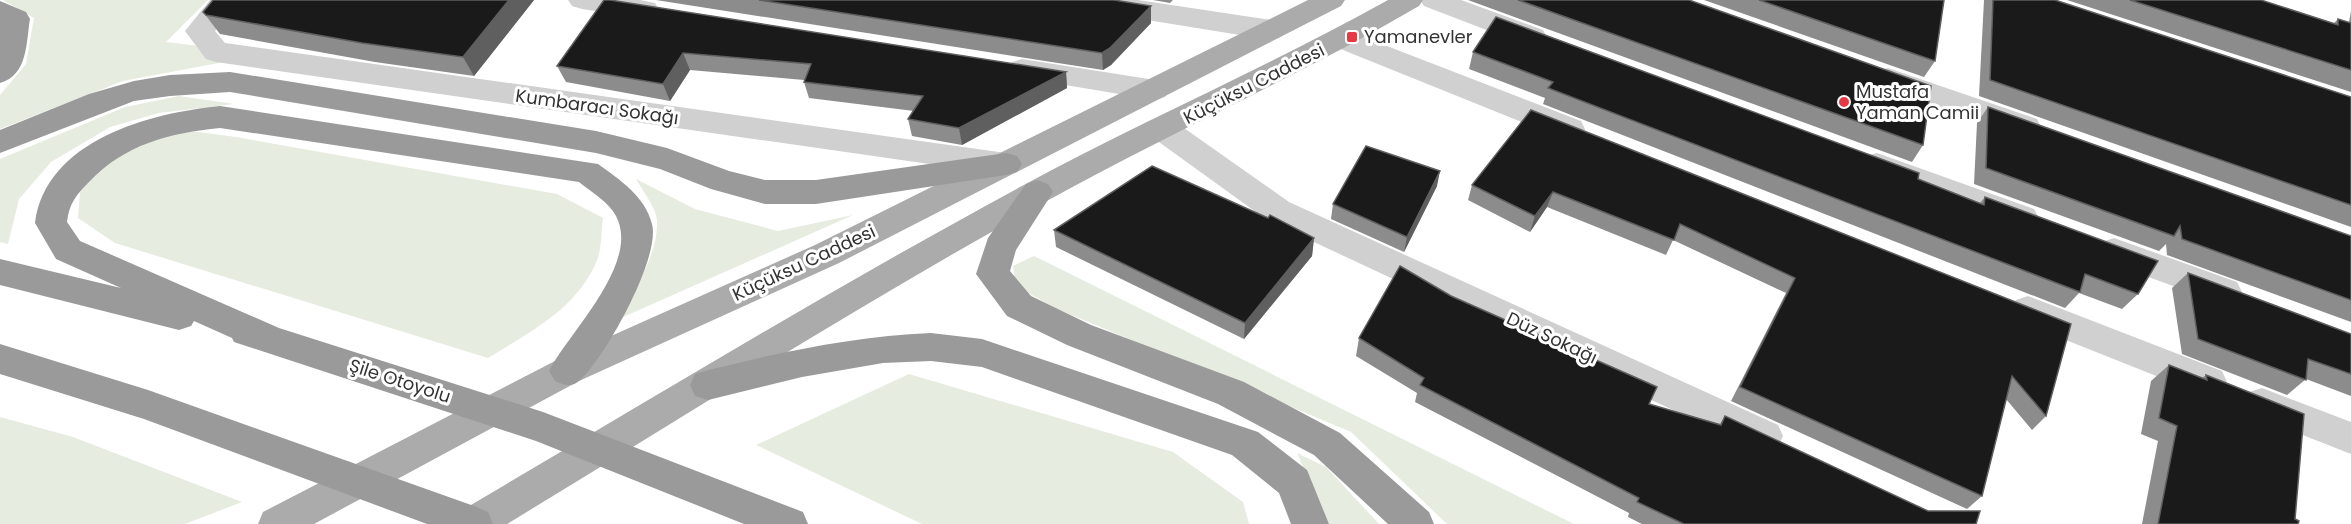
<svg xmlns="http://www.w3.org/2000/svg" width="2351" height="524" viewBox="0 0 2351 524" font-family="Poppins,sans-serif">
  <style>
    .green { fill: #e6ecdf }
    .lines { fill: none; stroke-linecap: round; stroke-linejoin: round }
    .street { fill: #d0d0d0; fill-rule: evenodd }
    .primary { fill: #ababab; fill-rule: evenodd }
    .highway { fill: #9a9a9a; fill-rule: evenodd }
    .wall { fill: #8c8c8c }
    .shaded-wall { fill: #5f5f5f }
    .building { fill: #1a1a1a; stroke: #5f5f5f; stroke-width: 1.5 }
    .poi-dot { fill: #e63946; stroke: #fff; stroke-width: 2 }
    .labels { text-anchor: middle; stroke-width: 6; stroke-linejoin: round; paint-order: stroke }
    .poi-label { font-size: 18px; fill: #333; stroke: #fff; text-anchor: start }
    .street-label { font-size: 18px; fill: #333; stroke: #fff }
  </style>
  <rect width="100%" height="100%" fill="#fff"/>
  <g class="green">
    <polygon points="3,0 208,0 166,42 266,54 123,81 0,129 0,95 26,64 34,18"/>
    <polygon points="179,96 234,104 159,113 110,127 51,162 19,199 8,244 0,242 0,159 125,107"/>
    <path d="M176,129L236,137L557,194L603,218C601,231 602,248 597,260C578,308 530,332 488,358L115,243L78,218L80,192L105,162Z"/>
    <path d="M636,179L695,209L778,231L853,215L612,322C632,293 658,259 657,221C657,209 642,190 636,179Z"/>
    <polygon points="1034,256 1574,524 1447,524 1351,432 1055,308 1016,286 1013,266"/>
    <polygon points="909,374 1173,452 1243,502 1249,524 922,524 756,445"/>
    <polygon points="0,417 73,437 242,502 185,524 0,524"/>
    <polygon points="1297,453 1326,467 1379,524 1328,524"/>
  </g>
  <g class="lines">
    <g class="street">
      <polygon points="210,0 239,0 215,31 225,43 1006,153 1017,156 1022,164 1017,172 1006,175 216,62 206,59 185,31"/>
      <polygon points="568,0 640,0 655,3 659,10 655,17 645,19 582,9 572,6"/>
      <polygon points="1065,0 1138,0 1271,20 1281,23 1285,30 1281,37 1271,40 1079,9 1069,6"/>
      <polygon points="1420,0 1461,0 1543,30 1547,37 1543,44 1533,47 1523,44 1424,6"/>
      <polygon points="1343,29 1581,121 1585,129 1581,137 1570,140 1559,137 1333,46 1329,39 1333,32"/>
      <polygon points="1022,59 1155,80 1165,83 1170,90 1165,97 1155,100 1012,76 1007,69 1012,62"/>
      <polygon points="1888,68 2037,119 2041,127 2037,135 2026,138 1878,85 1873,78 1878,71"/>
      <polygon points="1163,118 1174,121 1289,202 1778,425 1783,436 1778,447 1765,452 1752,447 1267,220 1152,137 1148,129 1152,121"/>
      <polygon points="1877,153 2034,209 2039,218 2034,227 2023,230 1866,172 1861,164 1866,156"/>
      <polygon points="2114,238 2237,282 2242,292 2237,302 2225,305 2102,260 2098,251 2102,242"/>
      <polygon points="2028,296 2222,371 2227,382 2222,393 2209,397 2016,320 2011,310 2016,300"/>
      <polygon points="2262,388 2351,422 2351,454 2249,414 2244,403 2249,392"/>
    </g>
    <g class="primary">
      <polygon points="1308,0 1345,0 1341,6 839,263 579,381 314,524 258,524 263,512 555,361 815,245"/>
      <path d="M1388,0H1423L1419,6C1297,77 1168,134 1045,202C862,303 686,415 507,524H454L459,512C646,402 831,289 1022,186C1142,121 1268,67 1388,0Z"/>
    </g>
    <g class="highway">
      <path d="M0,1L26,12L30,19C26,43 28,75 0,83Z"/>
      <polygon points="230,72 596,131 667,148 729,171 765,180 816,180 1006,153 1017,156 1022,164 1017,172 1006,175 816,204 765,204 711,189 660,169 596,153 230,92 170,96 134,101 0,153 0,130 89,94 134,81 170,75"/>
      <path d="M220,106L598,164C620,180 645,196 652,224C661,257 605,358 580,380C572,388 563,385 555,381L549,371C569,332 641,263 616,216C609,202 591,192 579,182L220,128C170,133 125,144 89,182C76,195 69,204 67,222L80,241L279,328L543,412L803,512L808,524H744L536,441L234,342L232,338L194,321L191,326L179,330L0,285V259L121,288L56,259L35,223C46,140 150,113 220,106Z"/>
      <polygon points="1037,180 1048,184 1053,192 1016,250 1010,271 1031,296 1091,325 1244,382 1340,433 1429,512 1434,524 1388,524 1314,455 1218,404 1067,345 1007,316 976,274 988,238 1026,184"/>
      <path d="M931,333L982,339L1258,432L1307,470L1329,524H1291L1279,493L1232,455L982,367L931,361L883,363L802,377L708,400L695,396L690,385L695,374L708,370C782,352 855,336 931,333Z"/>
      <polygon points="0,344 148,390 474,506 488,512 493,524 427,524 144,419 0,374"/>
    </g>
  </g>
  <g class="wall">
    <polygon points="213,0 534,0 474,76 375,62 220,34 203,12"/>
    <polygon points="604,0 1066,72 1067,88 962,145 912,136 908,119 914,111 809,98 804,82 804,80 690,70 670,101 566,82 557,66"/>
    <polygon points="656,0 1114,0 1151,23 1111,65 1103,70"/>
    <polygon points="1153,0 1173,0 1170,3"/>
    <polygon points="1468,0 1689,0 1923,145 1912,162"/>
    <polygon points="1704,0 1944,0 1935,61 1924,77"/>
    <polygon points="1984,0 2055,0 2351,97 2351,227 1979,96"/>
    <polygon points="2067,0 2261,0 2334,23 2338,19 2349,22 2351,11 2351,92"/>
    <polygon points="1473,52 1918,179 1980,203 1985,197 2138,294 2122,309 2079,293 2065,308 1543,104 1545,98 1469,69"/>
    <polygon points="1988,107 2351,236 2351,322 2167,255 2166,244 2159,251 1974,184 1977,123"/>
    <polygon points="1531,110 2071,324 2046,416 2032,430 2006,399 1982,496 1967,509 1731,401 1786,293 1673,240 1666,255 1547,207 1530,232 1468,200 1472,185"/>
    <polygon points="1437,186 1404,252 1331,219 1333,204"/>
    <polygon points="1268,218 1314,238 1312,256 1244,339 1056,247 1054,230"/>
    <polygon points="2188,273 2351,334 2351,396 2306,379 2287,395 2182,354 2172,288"/>
    <polygon points="1451,296 1649,404 1720,424 1725,416 1928,511 1976,524 1642,524 1628,517 1629,513 1415,402 1417,393 1356,356 1359,338"/>
    <polygon points="2169,365 2202,378 2206,375 2298,524 2142,524 2158,441 2141,434 2151,381"/>
  </g>
  <g class="shaded-wall">
    <polygon points="509,0 534,0 474,76 463,57"/>
    <polygon points="1151,6 1151,23 1111,65 1103,70 1102,53"/>
    <polygon points="683,53 690,70 670,101 663,84"/>
    <polygon points="1066,72 1067,88 962,145 959,128"/>
    <polygon points="1440,171 1437,186 1404,252 1407,237"/>
    <polygon points="1553,192 1547,207 1530,232 1535,216"/>
    <polygon points="1314,238 1312,256 1244,339 1245,323"/>
  </g>
  <g class="building">
    <polygon points="213,0 509,0 463,57 362,43 206,15 203,12"/>
    <polygon points="604,0 610,0 1066,72 959,128 908,119 923,96 804,82 811,64 683,53 663,84 557,66"/>
    <polygon points="759,0 1114,0 1151,6 1110,48 1102,53"/>
    <polygon points="1518,0 1689,0 1931,86 1923,145"/>
    <polygon points="1759,0 1944,0 1935,61"/>
    <polygon points="1993,0 2055,0 2351,97 2351,205 1990,80"/>
    <polygon points="2130,0 2261,0 2338,25 2338,19 2351,23 2351,70"/>
    <polygon points="1496,17 1919,173 1918,179 1984,205 1985,197 2158,261 2138,294 2085,274 2080,292 1548,88 1553,82 1473,52"/>
    <polygon points="1988,107 2351,236 2351,300 2182,239 2180,226 2174,236 1986,168"/>
    <polygon points="1531,110 2071,324 2046,416 2012,376 1982,496 1740,387 1795,278 1680,224 1674,240 1553,192 1535,216 1472,185"/>
    <polygon points="1366,146 1440,171 1407,237 1333,204"/>
    <polygon points="1152,166 1268,218 1270,215 1314,238 1245,323 1054,230"/>
    <polygon points="1400,266 1451,296 1657,387 1649,404 1721,425 1725,416 1928,511 1980,511 1976,524 1684,524 1637,502 1639,498 1420,385 1424,378 1359,338"/>
    <polygon points="2188,273 2351,334 2351,374 2308,359 2306,380 2198,339"/>
    <polygon points="2169,365 2207,380 2206,375 2304,414 2295,519 2299,521 2298,524 2158,524 2177,426 2159,418"/>
  </g>
  <g class="poi-dot">
    <rect x="1346" y="31" width="12" height="12" rx="3"/>
    <circle cx="1844" cy="102" r="6"/>
  </g>
  <g class="labels">
    <g class="poi-label">
      <text x="1364" y="43">Yamanevler</text>
      <text x="1856" y="98">Mustafa<tspan x="1856" dy="21">Yaman Camii</tspan></text>
    </g>
    <g class="street-label">
      <text transform="translate(1254 84) rotate(-27)" y="6">Küçüksu Caddesi</text>
      <text transform="translate(597 107) rotate(8)" y="6">Kumbaracı Sokağı</text>
      <text transform="translate(804 263) rotate(-25)" y="6">Küçüksu Caddesi</text>
      <text transform="translate(1552 338) rotate(25)" y="6">Düz Sokağı</text>
      <text transform="translate(400 381) rotate(18)" y="6">Şile Otoyolu</text>
    </g>
  </g>
</svg>
